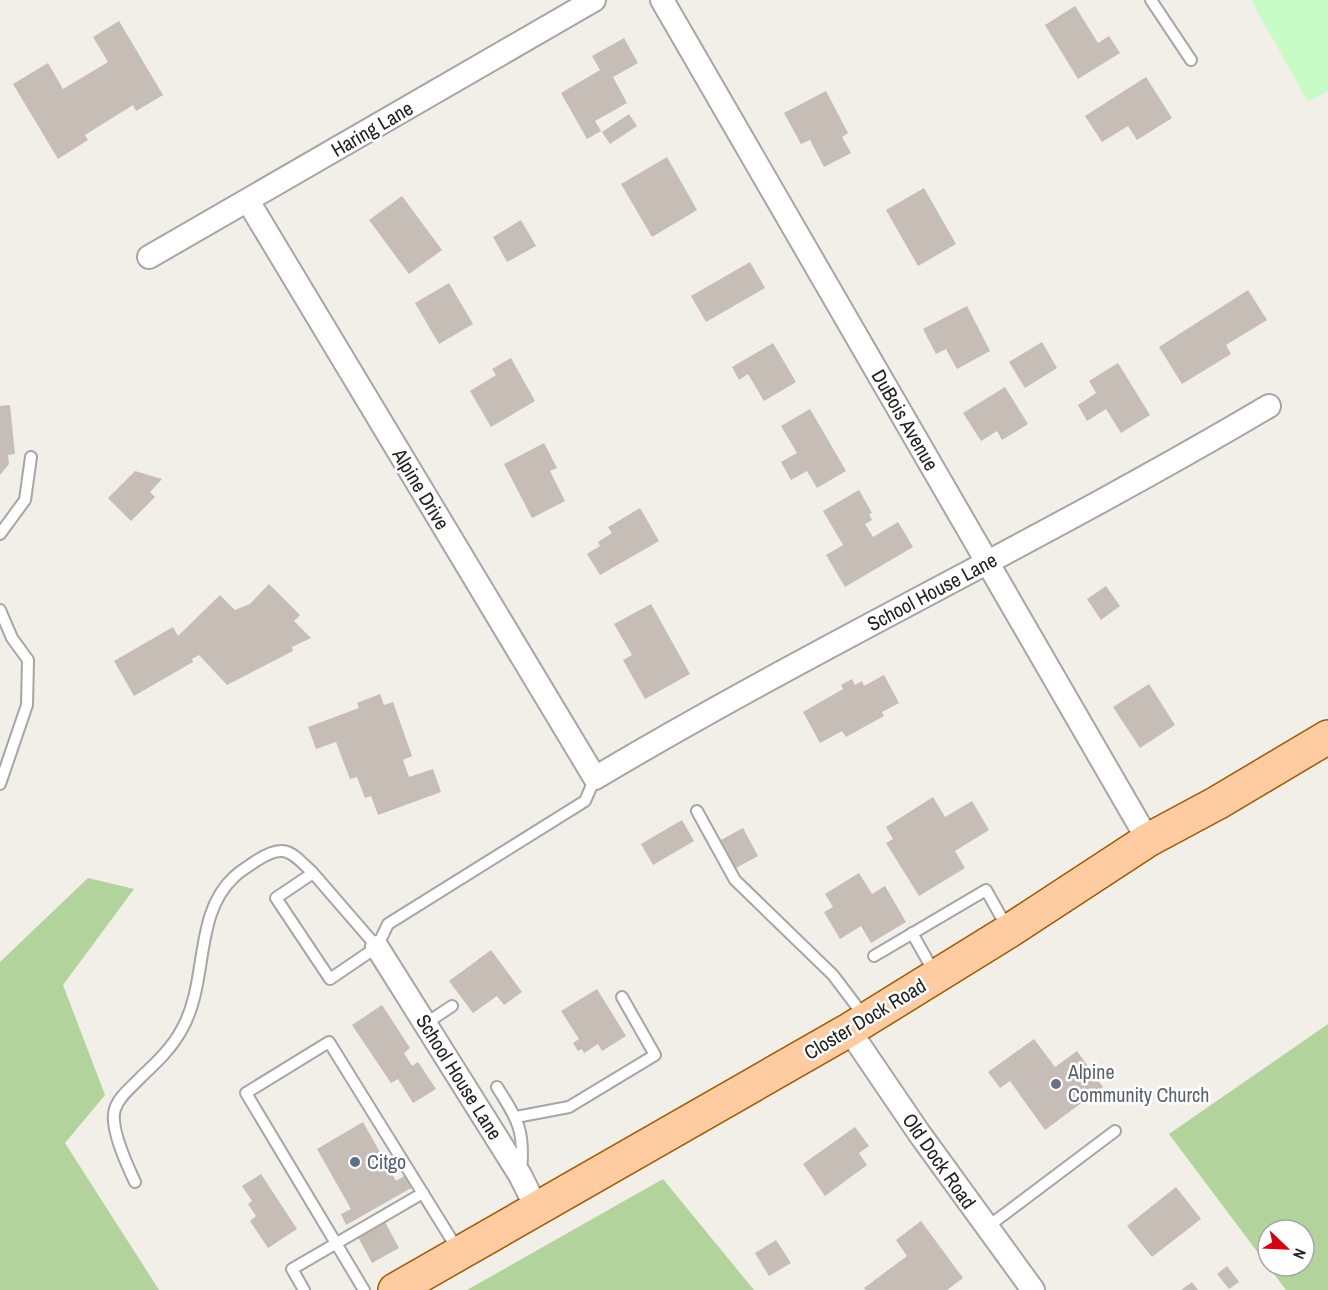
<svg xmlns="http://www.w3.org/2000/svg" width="1328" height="1290" viewBox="0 0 1328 1290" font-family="'Archivo Narrow',sans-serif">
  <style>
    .forest { fill: #b2d39c }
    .park { fill: #c7fcc6 }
    .building { fill: #c7bdb7 }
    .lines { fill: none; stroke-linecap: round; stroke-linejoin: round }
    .lane-casing { stroke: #a6a6a6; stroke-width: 14 }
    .street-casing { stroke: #a6a6a6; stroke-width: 26 }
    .primary-casing { stroke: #a05900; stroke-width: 36 }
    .lane { stroke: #fff; stroke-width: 10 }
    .street { stroke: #fff; stroke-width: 22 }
    .primary { stroke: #ffcca1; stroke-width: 33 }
    .worship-dot { fill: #6b7280; stroke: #fff; stroke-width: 2 }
    .service-dot { fill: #5c6f8a; stroke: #fff; stroke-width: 2 }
    .labels { text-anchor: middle; stroke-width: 5; stroke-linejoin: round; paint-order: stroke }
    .street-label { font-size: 20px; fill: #222; stroke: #fff }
    .worship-label { font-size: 20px; fill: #5b616d; stroke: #fff; text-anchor: start }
    .service-label { font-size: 20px; fill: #4e5e75; stroke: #fff; text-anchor: start }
  </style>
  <rect width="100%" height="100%" fill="#f2eee8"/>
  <g class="forest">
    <polygon points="88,878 134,889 63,985 105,1095 65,1143 159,1290 0,1290 0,962"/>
    <polygon points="1328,1024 1328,1290 1286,1290 1268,1266 1304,1266 1304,1230 1268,1230 1268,1266 1169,1134"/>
    <polygon points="663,1179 754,1290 467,1290"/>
  </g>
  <polygon class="park" points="1251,0 1328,0 1328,91 1308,102"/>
  <g class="building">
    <polygon points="1075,6 1098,43 1109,36 1120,53 1078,79 1045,25"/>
    <polygon points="119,21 163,95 136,111 133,105 85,135 88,140 58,159 13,84 48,63 63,89 108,62 93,37"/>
    <polygon points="624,38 638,63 613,77 627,103 595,121 601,131 587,139 561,93 600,70 592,56"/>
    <polygon points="1146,77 1172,118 1137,140 1128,126 1102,142 1085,116"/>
    <polygon points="826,91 848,133 842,137 851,153 824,167 810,140 801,144 784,113"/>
    <polygon points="629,114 637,126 610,144 602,132"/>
    <polygon points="667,157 697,210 652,237 621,184"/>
    <polygon points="924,188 956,244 918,266 886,210"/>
    <polygon points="402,196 442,250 409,274 369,220"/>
    <polygon points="521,220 536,246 507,262 493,237"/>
    <polygon points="750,262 765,288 706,322 691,296"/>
    <polygon points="449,283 473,324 439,344 415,303"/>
    <polygon points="1248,290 1267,320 1226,345 1231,354 1182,384 1159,347"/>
    <polygon points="967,306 990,351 957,369 946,349 936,354 923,329"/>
    <polygon points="1042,342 1057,368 1025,388 1009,362"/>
    <polygon points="773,343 796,382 764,401 748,374 739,380 732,367"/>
    <polygon points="511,358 535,401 491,427 470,391 496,375 492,369"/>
    <polygon points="1118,363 1150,415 1121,433 1106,409 1087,421 1078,405 1096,393 1089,381"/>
    <polygon points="1005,387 1028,424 1002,440 997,431 981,441 963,413"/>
    <polygon points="10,405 15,454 8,455 9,464 0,475 0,406"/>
    <polygon points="810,409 846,471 817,488 807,471 791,480 781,462 797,453 781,426"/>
    <polygon points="544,443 557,468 550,471 565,501 532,518 504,464"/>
    <polygon points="135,471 162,479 150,492 155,497 131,521 108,498"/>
    <polygon points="859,490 872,513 869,514 872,520 865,524 873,537 898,522 913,547 845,587 826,555 843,545 823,511"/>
    <polygon points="640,508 659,541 600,575 587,554 600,546 598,542 612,533 608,527"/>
    <polygon points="269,584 300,615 294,621 311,638 292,647 293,651 227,685 199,655 192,659 193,662 134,696 114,661 173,627 178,636 180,634 220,595 235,610 250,604"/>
    <polygon points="1106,586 1120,606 1101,620 1087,599"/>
    <polygon points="651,604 690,674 645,699 623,660 632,655 614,624"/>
    <polygon points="884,675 899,703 882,712 884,716 846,737 842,731 820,743 803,712 843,689 841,685 852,679 855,685 862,681 864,686"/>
    <polygon points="1149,684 1175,725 1140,748 1113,707"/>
    <polygon points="380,694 384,705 393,702 412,756 403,760 409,777 433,769 441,792 378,815 371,796 365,798 357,777 350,779 336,742 316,749 308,727 359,708 357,703"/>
    <polygon points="933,797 945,817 972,801 989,830 955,851 965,868 919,896 886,843 893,839 886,827"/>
    <polygon points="682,820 694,841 653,865 641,844"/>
    <polygon points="743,828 758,856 736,868 721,840"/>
    <polygon points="859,873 872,894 885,886 906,922 871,943 861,926 840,939 824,912 833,907 825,894"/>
    <polygon points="491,950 522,992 504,1005 497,996 473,1013 449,981"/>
    <polygon points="597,989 626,1036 602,1051 598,1044 584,1053 582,1049 578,1051 573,1043 579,1039 561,1011"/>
    <polygon points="382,1005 410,1048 404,1053 412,1066 418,1062 436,1089 413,1103 398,1079 391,1083 352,1025"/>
    <polygon points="1034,1039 1055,1067 1077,1051 1103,1087 1045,1130 1010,1081 1000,1088 988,1072"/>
    <polygon points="363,1122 396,1181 406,1175 413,1187 346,1225 341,1214 351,1209 317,1149"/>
    <polygon points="855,1127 869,1146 859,1153 867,1165 825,1196 803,1164"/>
    <polygon points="261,1174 297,1229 268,1248 250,1221 256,1216 248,1204 252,1201 242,1186"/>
    <polygon points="1176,1187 1201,1219 1152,1257 1127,1226"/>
    <polygon points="921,1221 963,1278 947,1290 866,1290 864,1288 907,1256 896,1240"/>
    <polygon points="385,1222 399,1248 372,1263 358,1237"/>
    <polygon points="776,1240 791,1263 769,1276 755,1253"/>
    <polygon points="1227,1266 1239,1282 1229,1289 1217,1274"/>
    <polygon points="1192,1282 1198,1290 1181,1290"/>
  </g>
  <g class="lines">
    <g class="lane-casing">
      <g id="lane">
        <polyline points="1151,0 1191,60"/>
        <polyline points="0,534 25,500 31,457"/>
        <polyline points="0,610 12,638 28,660 27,705 0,784"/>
        <polyline points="697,811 735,880 833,975 864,1016"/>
        <polyline points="912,933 934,972"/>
        <polyline points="377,947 313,873 276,898 330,979 377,947 388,924 585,801 595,778"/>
        <polyline points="874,956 986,890 1008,929"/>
        <polyline points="425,1024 452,1006"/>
        <path d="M497,1087C518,1120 525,1131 521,1171"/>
        <polyline points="516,1117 569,1107 655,1055 622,997"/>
        <path d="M135,1182C127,1165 109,1127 115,1109C119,1096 132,1087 141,1077C156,1063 172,1048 182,1029C209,981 193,915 234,877C240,871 249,866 256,861C285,842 291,852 313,873"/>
        <polyline points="986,1228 1115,1131"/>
        <polyline points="304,1290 292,1269 423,1193"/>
        <polyline points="364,1290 246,1093 329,1042 458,1250"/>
      </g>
    </g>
    <g class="street-casing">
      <g id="street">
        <polyline points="662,0 1148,840"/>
        <path d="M248,201L595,778C815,647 1048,537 1269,406"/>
        <polyline points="149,257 594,0"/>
        <polyline points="377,947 520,1175 537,1209"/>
        <polyline points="849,1030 919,1133 1033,1290"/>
      </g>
    </g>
    <g class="primary-casing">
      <polyline id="primary" points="395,1290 849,1030 1009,931 1148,840 1217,803 1328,737"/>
    </g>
    <use href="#lane" class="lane"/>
    <use href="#street" class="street"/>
    <use href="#primary" class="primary"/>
  </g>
  <circle class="worship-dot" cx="1056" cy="1084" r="6"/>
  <circle class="service-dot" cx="355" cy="1162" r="6"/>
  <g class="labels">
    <g class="street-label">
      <text transform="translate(372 129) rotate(-30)" y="7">Haring Lane</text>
      <text transform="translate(905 420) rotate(60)" y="7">DuBois Avenue</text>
      <text transform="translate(421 489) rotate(59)" y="7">Alpine Drive</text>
      <text transform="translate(932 592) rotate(-28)" y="7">School House Lane</text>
      <text transform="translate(865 1019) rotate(-31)" y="7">Closter Dock Road</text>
      <text transform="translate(459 1077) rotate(58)" y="7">School House Lane</text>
      <text transform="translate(939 1161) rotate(55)" y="7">Old Dock Road</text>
    </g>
    <g class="worship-label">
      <text x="1068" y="1079">Alpine<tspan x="1068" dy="23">Community Church</tspan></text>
    </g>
    <g class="service-label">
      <text x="367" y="1169">Citgo</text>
    </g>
  </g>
  <g transform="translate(1286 1248) rotate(113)"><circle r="28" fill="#ffffff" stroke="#a7a7a7" stroke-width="1.5"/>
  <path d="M0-4.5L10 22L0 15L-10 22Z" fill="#d40017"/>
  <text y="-9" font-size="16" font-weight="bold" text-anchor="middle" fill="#222222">N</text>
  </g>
</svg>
